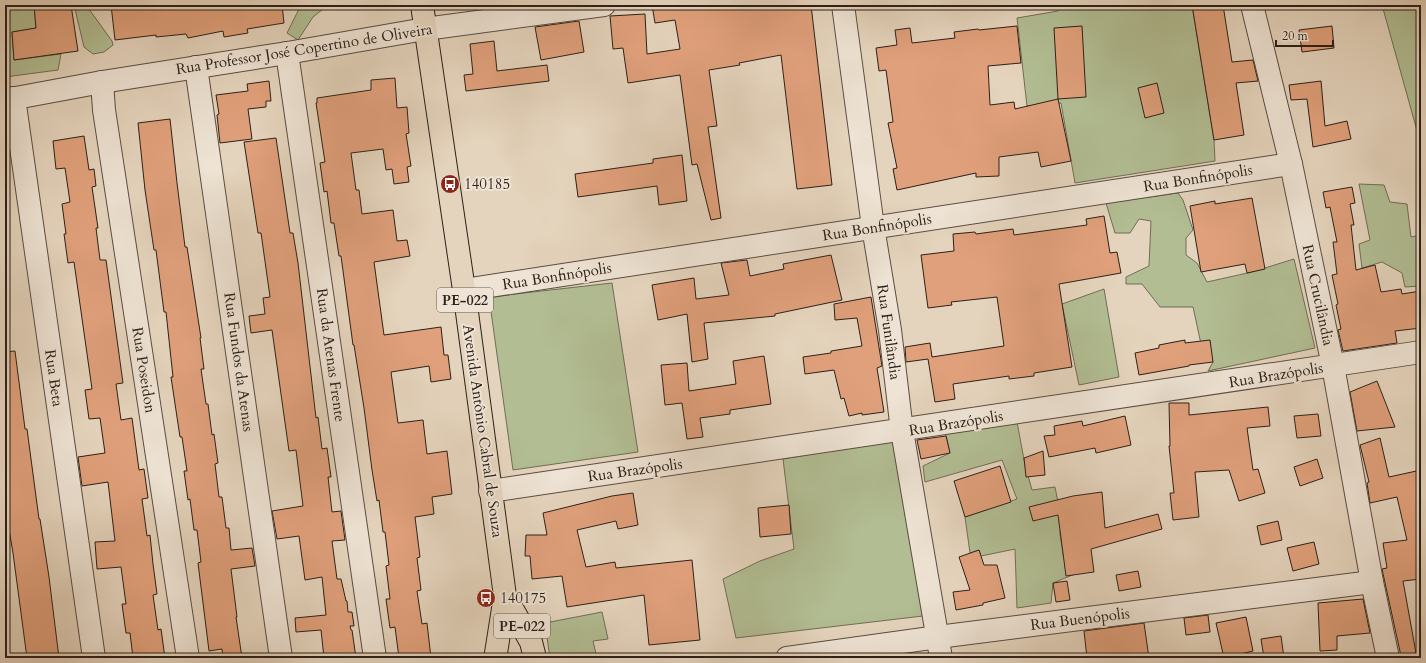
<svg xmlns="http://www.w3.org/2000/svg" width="1426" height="663" viewBox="0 0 1426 663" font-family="Cardo,serif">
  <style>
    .green { fill: #b2bd93; stroke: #6f6e56 }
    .building { fill: #e0a07b; stroke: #2c2019 }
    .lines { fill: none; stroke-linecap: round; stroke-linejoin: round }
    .minor-casing { stroke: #5a4d42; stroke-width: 24 }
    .major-casing { stroke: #2c2019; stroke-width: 24 }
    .minor { stroke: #eee3d4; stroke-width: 22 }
    .major { stroke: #e5d4bd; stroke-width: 22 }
    .labels { text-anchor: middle; stroke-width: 4; stroke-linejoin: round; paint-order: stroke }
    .shield { fill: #eee3d4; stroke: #665a51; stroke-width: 1 }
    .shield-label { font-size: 14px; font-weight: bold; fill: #2c2019 }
    .street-label { font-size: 15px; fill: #2c2019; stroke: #eee3d4 }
    .poi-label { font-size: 15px; fill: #2c2019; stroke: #eee3d4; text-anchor: start }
  </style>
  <rect width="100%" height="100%" fill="#e5d4bd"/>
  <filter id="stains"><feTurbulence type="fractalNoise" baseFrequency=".005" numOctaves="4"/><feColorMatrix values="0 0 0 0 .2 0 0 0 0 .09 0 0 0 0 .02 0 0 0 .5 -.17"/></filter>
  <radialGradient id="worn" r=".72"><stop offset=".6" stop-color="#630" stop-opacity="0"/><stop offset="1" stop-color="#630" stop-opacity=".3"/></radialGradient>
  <g class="green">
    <polygon points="5,5 34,5 36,28 12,32 14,60 61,54 58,70 5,77"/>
    <polygon points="74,5 86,5 112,41 113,45 104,52 93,54 84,47"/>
    <polygon points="300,5 328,5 313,17 298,40 287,33 300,7"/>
    <polygon points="1058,5 1192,5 1214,140 1215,161 1075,183 1061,103 1027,106 1017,18 1058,11"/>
    <polygon points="1382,5 1421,5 1421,145"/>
    <polygon points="1359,184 1384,185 1390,202 1407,204 1411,237 1421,235 1421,286 1405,287 1402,273 1382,262 1362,268 1359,244 1370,240"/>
    <polygon points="1178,193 1183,200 1193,230 1186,238 1186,255 1197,263 1207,282 1252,272 1294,259 1315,348 1208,371 1213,362 1201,344 1193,307 1160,307 1142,284 1126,284 1126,277 1149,266 1151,221 1139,219 1130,233 1115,233 1106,203"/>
    <polygon points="612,283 638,452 513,470 489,297"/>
    <polygon points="1104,289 1119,377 1079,385 1062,304"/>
    <polygon points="1017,422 1025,465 1032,490 1055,487 1061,517 1060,534 1064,560 1075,574 1053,583 1051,603 1017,608 1015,549 981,556 979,550 970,553 965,517 1017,499 1002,460 925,482 923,466 950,453 945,431"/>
    <polygon points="896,439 923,616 736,638 723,579 760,561 794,549 783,459"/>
    <polygon points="602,612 608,639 593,641 597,658 550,658 545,623"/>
  </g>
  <g class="building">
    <polygon points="34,5 71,5 78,51 14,60 12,32 36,28"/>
    <polygon points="111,5 135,5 135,7 151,5 282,5 284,23 247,29 248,33 224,37 223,31 188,38 186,34 156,37 156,35 115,40"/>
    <polygon points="652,5 811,5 832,185 797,189 781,55 739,63 740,65 709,70 717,126 708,127 721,218 711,220 697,164 692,165 680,75 628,83 623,48 613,49 610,16 645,14 647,54 680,49 675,20 655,23"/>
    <polygon points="1192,5 1223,5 1232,62 1253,60 1258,81 1236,83 1244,135 1214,140"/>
    <polygon points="579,21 584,52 541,60 535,27"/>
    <polygon points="1017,26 1021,63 988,66 990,105 1014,102 1015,109 1058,99 1071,161 1041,167 1038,152 999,157 999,176 976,177 976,173 897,190 893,169 897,168 888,123 893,122 886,70 879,71 876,48 897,45 895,30 910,28 912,43 955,38 954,32 978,29 979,30"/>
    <polygon points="1082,26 1086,97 1058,99 1054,28"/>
    <polygon points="1332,26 1334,48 1302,52 1299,30"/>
    <polygon points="494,41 497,71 547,65 549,81 466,91 464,75 473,74 470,44"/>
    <polygon points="395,78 397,108 407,107 409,133 406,134 411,166 407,167 409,182 394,184 392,169 386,170 383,149 351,153 356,190 359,190 362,214 393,210 397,241 407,240 410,256 374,262 384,335 441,327 444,355 448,355 451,379 431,382 429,366 391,372 398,423 423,420 427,454 447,451 452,494 432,497 434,514 415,517 420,557 417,558 421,590 417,591 422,624 427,623 431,658 399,658 395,627 390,628 386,599 390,599 386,566 389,565 385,532 383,532 379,500 377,501 372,470 364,408 354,345 353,345 341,256 339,256 334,223 331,223 327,191 324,192 320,163 325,162 316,103 317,103 317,98 371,90 371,80"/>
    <polygon points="269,81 271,101 266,101 266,107 248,109 252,139 220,143 217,115 219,114 216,95 248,91 247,84"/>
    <polygon points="1321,81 1325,126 1347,121 1351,139 1313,147 1307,99 1291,100 1289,85"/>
    <polygon points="1157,83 1164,113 1145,118 1138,88"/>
    <polygon points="170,119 177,183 185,247 187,247 201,338 200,338 204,369 201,369 206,404 208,404 212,435 214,434 218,463 215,464 219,497 222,497 226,528 229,528 231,550 252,548 255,566 231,569 237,617 236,617 242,658 223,658 222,649 209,651 198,563 201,562 197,530 194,530 190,499 188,500 184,471 187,471 182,437 180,437 171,377 173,377 166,312 164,312 156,250 154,250 145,190 138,123"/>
    <polygon points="84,136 89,170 94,169 96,186 92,187 98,228 96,228 100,260 106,260 123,383 116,384 121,420 132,418 139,470 144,469 148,498 142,499 147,536 150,535 153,564 157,594 153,595 158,630 161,629 165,658 133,658 130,633 126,633 122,604 126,604 121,567 97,569 95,542 115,541 108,482 82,486 78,457 105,453 100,418 89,419 85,390 92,389 74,262 68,263 64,234 66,234 62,204 70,202 65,168 56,169 53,141"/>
    <polygon points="276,138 290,233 293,233 298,263 316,418 318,417 322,449 327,448 331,477 328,477 332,512 341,511 345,540 332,541 337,579 341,579 346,601 347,601 348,612 352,612 354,626 350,626 351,630 352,630 356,658 324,658 321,630 296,632 295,618 326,615 322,577 305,580 299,536 277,539 272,511 303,506 296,450 289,451 272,330 251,333 249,316 265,314 263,298 270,297 261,233 258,233 244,142"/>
    <polygon points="682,155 687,201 659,205 657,186 578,197 575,174 653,163 653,159"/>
    <polygon points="1352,187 1355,203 1350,204 1354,225 1351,225 1356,270 1375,265 1381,292 1401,289 1402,294 1421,291 1421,328 1395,331 1397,343 1343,351 1338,330 1341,329 1336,305 1338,304 1332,275 1337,274 1333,242 1337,242 1330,207 1326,208 1323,192"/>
    <polygon points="1252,198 1265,269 1247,273 1245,264 1201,272 1190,206 1215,201 1215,204"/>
    <polygon points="1104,216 1110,253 1117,252 1121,273 1059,284 1072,367 1034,373 1034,376 1009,379 1009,376 953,384 955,399 935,402 928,359 906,362 905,347 930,343 932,357 1004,346 997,297 951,302 952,305 928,308 921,255 954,251 953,234 975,232 976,234 1013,229 1014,235 1087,225 1086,219"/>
    <polygon points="831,255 842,300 775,314 775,316 704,323 708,359 692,362 687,314 658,320 652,285 694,278 696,299 729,295 721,263 747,260 750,276 784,269 783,264"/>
    <polygon points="871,297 882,366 877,368 884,412 862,415 862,413 849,416 844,398 841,399 834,370 805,374 803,357 831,353 831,351 862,346 857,318 835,320 834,304"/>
    <polygon points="1185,340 1185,343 1210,340 1213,362 1189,365 1189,366 1139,375 1135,353 1159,348 1159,345"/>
    <polygon points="15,351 25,429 27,429 39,519 40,519 49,577 59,658 27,658 13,553 5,506 5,352"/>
    <polygon points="764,356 771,404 730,410 730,414 700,418 703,437 687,439 682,403 665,405 661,365 687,363 689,391 736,384 733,361"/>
    <polygon points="1377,381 1395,427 1357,431 1350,392"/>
    <polygon points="1169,403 1189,403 1189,415 1268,407 1270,426 1247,428 1253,470 1258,469 1265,493 1239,501 1229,470 1195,472 1199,517 1173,520 1170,493 1174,493 1169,446 1170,446"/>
    <polygon points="1318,414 1321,436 1297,438 1294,416"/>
    <polygon points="1125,416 1131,445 1096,453 1095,448 1049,457 1044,436 1055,435 1054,426 1082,421 1083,426"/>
    <polygon points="946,436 950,453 921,459 917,440"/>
    <polygon points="1380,438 1389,477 1421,470 1421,579 1403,581 1416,653 1401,656 1382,569 1387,568 1383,543 1407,540 1397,497 1370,503 1367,483 1369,482 1360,445"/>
    <polygon points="1043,451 1045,475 1026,477 1024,458"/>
    <polygon points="1317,459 1323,478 1300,486 1294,467"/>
    <polygon points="1000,466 1011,502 965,517 954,481"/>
    <polygon points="1102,492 1105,528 1158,514 1162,529 1091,549 1094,572 1066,576 1058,515 1033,521 1029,507 1073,496"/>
    <polygon points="633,493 638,525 618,529 616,521 577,530 586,567 615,562 616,568 692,560 700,640 649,645 644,595 567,607 562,576 532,579 530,556 525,556 526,535 547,535 543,513 612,496"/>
    <polygon points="789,505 791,534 760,537 758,508"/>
    <polygon points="1278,521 1282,540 1261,545 1257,526"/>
    <polygon points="1314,542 1319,564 1293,571 1287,548"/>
    <polygon points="979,550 984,565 997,565 1005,598 983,603 983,605 956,610 953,592 970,590 959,557"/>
    <polygon points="1138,571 1141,587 1119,591 1116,575"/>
    <polygon points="1067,581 1070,600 1056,602 1053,583"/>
    <polygon points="1363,599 1370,633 1337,636 1337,650 1320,651 1318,603"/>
    <polygon points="1208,615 1210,632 1186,635 1184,618"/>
    <polygon points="1246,617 1253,651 1224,658 1216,623"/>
    <polygon points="1144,623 1149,658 1087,658 1084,631"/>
    <polygon points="1281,636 1284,658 1264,658 1261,639"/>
  </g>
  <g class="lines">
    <g class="minor-casing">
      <g id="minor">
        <polyline points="843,5 873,227 890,330 902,431 941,658"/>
        <polyline points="1252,5 1291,164 1333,366 1372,582 1388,658"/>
        <polyline points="287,53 375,658"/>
        <polyline points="196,67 281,658"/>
        <polyline points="102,82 104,110 188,658"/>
        <polyline points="14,98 94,658"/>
        <polyline points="5,100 102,82 287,53 425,29 604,5"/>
        <polyline points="464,290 1291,164"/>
        <polyline points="490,491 1421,352"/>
        <polyline points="787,658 938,637 1372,582"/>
      </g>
    </g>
    <g class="major-casing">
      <g id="major">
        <polyline points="422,5 464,290 505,596 496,653 496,658"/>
        <polyline points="505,596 531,642 535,658"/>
      </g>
    </g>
    <use href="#minor" class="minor"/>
    <use href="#major" class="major"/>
  </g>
  <defs>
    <g id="bus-disc" transform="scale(1)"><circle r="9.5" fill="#8f2418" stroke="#eee3d4"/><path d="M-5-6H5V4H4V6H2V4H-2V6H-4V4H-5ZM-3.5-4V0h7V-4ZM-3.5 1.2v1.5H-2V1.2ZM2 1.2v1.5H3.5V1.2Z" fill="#fff"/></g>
  </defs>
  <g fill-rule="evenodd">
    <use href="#bus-disc" x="450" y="184"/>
    <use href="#bus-disc" x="486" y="598"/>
  </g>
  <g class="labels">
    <g class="shield">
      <rect x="437" y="288" width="56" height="24" rx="3"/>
      <rect x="494" y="614" width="56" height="24" rx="3"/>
    </g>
    <g class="shield-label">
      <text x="465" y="305">PE-022</text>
      <text x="522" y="631">PE-022</text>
    </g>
    <g class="street-label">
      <text transform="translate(304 49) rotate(-9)" y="5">Rua Professor José Copertino de Oliveira</text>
      <text transform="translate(1198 178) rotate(-9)" y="5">Rua Bonfinópolis</text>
      <text transform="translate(877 227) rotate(-9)" y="5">Rua Bonfinópolis</text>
      <text transform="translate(557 276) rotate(-9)" y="5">Rua Bonfinópolis</text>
      <text transform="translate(1318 295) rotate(78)" y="5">Rua Crucilândia</text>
      <text transform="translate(889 332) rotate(82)" y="5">Rua Funilândia</text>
      <text transform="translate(331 355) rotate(82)" y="5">Rua da Atenas Frente</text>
      <text transform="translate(239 362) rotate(82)" y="5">Rua Fundos da Atenas</text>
      <text transform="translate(144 370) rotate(81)" y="5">Rua Poseidon</text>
      <text transform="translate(1276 375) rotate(-9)" y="5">Rua Brazópolis</text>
      <text transform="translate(54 378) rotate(82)" y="5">Rua Beta</text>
      <text transform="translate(956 423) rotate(-9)" y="5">Rua Brazópolis</text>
      <text transform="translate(483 431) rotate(82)" y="5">Avenida Antônio Cabral de Souza</text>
      <text transform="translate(635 470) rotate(-8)" y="5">Rua Brazópolis</text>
      <text transform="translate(1080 619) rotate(-7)" y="5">Rua Buenópolis</text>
    </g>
    <g class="poi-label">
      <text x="464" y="189">140185</text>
      <text x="500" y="603">140175</text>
    </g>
  </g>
  <rect width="1426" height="663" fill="none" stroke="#e5d4bd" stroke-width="20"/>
  <rect x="6" y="6" width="1414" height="651" fill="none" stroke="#2c2019" stroke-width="2"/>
  <rect x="10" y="10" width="1406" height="643" fill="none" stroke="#2c2019"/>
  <path d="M1276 40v6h57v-6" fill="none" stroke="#2c2019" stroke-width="2"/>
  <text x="1282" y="40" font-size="12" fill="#2c2019" stroke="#eee3d4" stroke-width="3" paint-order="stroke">20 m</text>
  <rect width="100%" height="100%" filter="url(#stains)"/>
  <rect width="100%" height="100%" fill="url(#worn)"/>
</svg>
